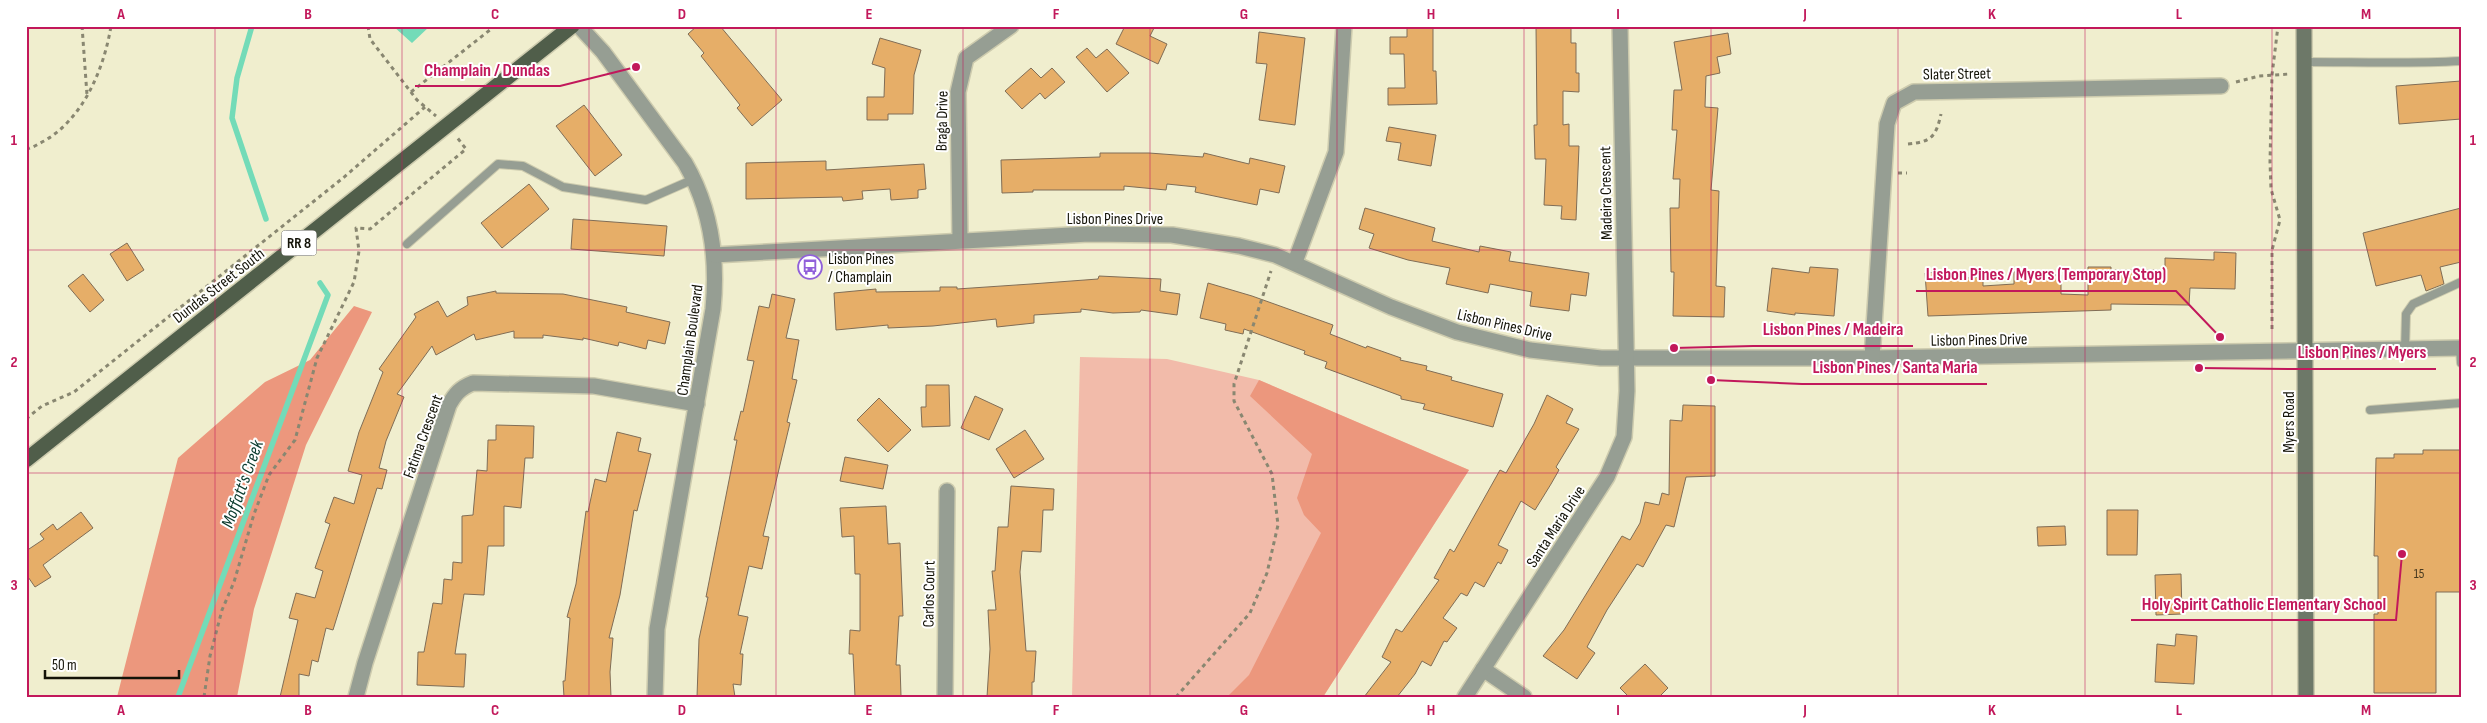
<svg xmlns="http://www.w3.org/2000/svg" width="2487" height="723" viewBox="0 0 2487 723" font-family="'Sofia Sans Condensed',sans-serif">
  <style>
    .green { fill: #f2bbaa }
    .forest { fill: #ec977d }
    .water { fill: #73dbb8 }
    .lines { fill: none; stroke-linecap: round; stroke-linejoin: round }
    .stream { stroke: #73dbb8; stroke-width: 5.5 }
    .building { fill: #e6ae68; stroke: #806d56 }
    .lane-casing { stroke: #cdcbae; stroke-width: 10 }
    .street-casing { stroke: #cdcbae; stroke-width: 18 }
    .secondary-casing { stroke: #cdcbae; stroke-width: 18 }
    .primary-casing { stroke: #cdcbae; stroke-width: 18 }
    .path { stroke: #898771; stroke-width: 3; stroke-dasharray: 4 4; stroke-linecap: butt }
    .lane { stroke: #969e93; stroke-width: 8 }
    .street { stroke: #969e93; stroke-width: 15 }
    .secondary { stroke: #6d7868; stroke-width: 15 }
    .primary { stroke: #505e4a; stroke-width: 15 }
    .grid { fill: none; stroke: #c2185b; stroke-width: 1; stroke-opacity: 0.55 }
    .labels { text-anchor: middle; stroke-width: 4; stroke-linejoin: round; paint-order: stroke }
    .number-label { font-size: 14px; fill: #483a20 }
    .shield { fill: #fff; stroke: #5a5a52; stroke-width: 1 }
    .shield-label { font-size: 15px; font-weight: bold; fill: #141308 }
    .street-label { font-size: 16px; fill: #141308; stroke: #fff }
    .poi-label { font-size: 16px; fill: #141308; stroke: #fff; text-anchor: start }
    .water-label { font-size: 18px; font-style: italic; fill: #09392c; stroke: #fff }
    .leader { fill: none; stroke: #c2185b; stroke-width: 2 }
    .callout-dot { fill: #c2185b; stroke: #fff; stroke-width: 2 }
    .callout-label { font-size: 18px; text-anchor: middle; font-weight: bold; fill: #c2185b; stroke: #fff; stroke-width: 4; stroke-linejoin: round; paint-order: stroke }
    .neatline { fill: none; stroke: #c2185b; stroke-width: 2 }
    .grid-label { font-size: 16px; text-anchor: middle; font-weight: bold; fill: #c2185b }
  </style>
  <rect width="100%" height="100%" fill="#f0eece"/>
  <polygon class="green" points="1080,357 1167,359 1259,380 1469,470 1323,697 1072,697"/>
  <g class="forest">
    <polygon points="354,306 372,312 306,445 254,609 237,697 117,697 178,458 265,382 310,360"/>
    <polygon points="1259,380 1469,470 1323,697 1227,697 1249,675 1321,533 1304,515 1297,498 1312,454 1250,396"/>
  </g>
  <polygon class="water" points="393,26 430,26 412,43"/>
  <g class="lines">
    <g class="stream">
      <polyline points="252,26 237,78 232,118 266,219"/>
      <polyline points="178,697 328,295 320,283"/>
    </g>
  </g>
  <g class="building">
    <polygon points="697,26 720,26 782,100 752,126 737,108 740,105 701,56 704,53 688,34"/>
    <polygon points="1125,26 1155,26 1150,36 1167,44 1158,64 1116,44"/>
    <polygon points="1407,26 1433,26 1433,71 1436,71 1437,104 1388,105 1388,88 1405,88 1404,54 1390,54 1390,37 1407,37"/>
    <polygon points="1536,26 1571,27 1571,43 1576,43 1576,73 1579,73 1579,92 1563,91 1563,125 1569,124 1569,146 1579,146 1576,220 1561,219 1562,206 1544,205 1546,159 1535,159 1534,125 1537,125"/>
    <polygon points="1259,32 1305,38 1295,125 1259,120 1267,64 1256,63"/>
    <polygon points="1728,33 1731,54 1717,57 1720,73 1706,76 1705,107 1718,108 1711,190 1719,191 1716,286 1725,287 1724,317 1673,316 1674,272 1671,272 1670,208 1679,208 1680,179 1673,179 1677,130 1672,130 1674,90 1682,90 1674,42"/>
    <polygon points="880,38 921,50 914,75 913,114 888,114 888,120 867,120 867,97 884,97 885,68 872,64"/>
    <polygon points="1087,48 1096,58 1107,49 1129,73 1107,92 1076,57"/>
    <polygon points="1031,68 1041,78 1052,68 1065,82 1045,99 1040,93 1022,109 1005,91"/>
    <polygon points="2461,81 2461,119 2399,124 2396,86"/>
    <polygon points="584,105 622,155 595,176 556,126"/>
    <polygon points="1389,127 1436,135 1431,166 1398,160 1401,143 1386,141"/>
    <polygon points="1100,153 1149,153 1203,157 1204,153 1249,164 1250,158 1285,166 1279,193 1260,189 1257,205 1195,192 1196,187 1167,184 1166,190 1124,186 1124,190 1033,190 1033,192 1002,193 1001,160 1100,157"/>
    <polygon points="826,161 826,170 924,164 926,189 918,190 918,198 891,200 890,189 862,191 863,199 843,201 842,197 746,199 746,163"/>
    <polygon points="529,184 549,209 502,248 481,223"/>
    <polygon points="1365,208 1435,228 1432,241 1479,252 1480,246 1511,252 1509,261 1589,273 1586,296 1571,294 1569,311 1530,306 1532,292 1490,284 1488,293 1446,284 1450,268 1408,260 1369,248 1374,234 1359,229"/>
    <polygon points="2461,208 2461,262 2440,267 2444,284 2426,291 2421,275 2376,286 2363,233"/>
    <polygon points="573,219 667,226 664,256 571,249"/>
    <polygon points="127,243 144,270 127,281 110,254"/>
    <polygon points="2214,252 2236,253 2235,289 2190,288 2189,305 2111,304 2111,310 1928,316 1925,273 1949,271 1949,279 1983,277 1983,286 2014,284 2014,272 2032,271 2032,275 2061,275 2061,294 2088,295 2088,267 2111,267 2111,270 2165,270 2165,258 2214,260"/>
    <polygon points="1810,267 1838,269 1834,316 1795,313 1795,315 1767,311 1772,268 1809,273"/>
    <polygon points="83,274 104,300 90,312 68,286"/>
    <polygon points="1099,276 1161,279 1160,291 1180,294 1177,315 1141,310 1140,312 1113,313 1081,309 1081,312 1034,315 1034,323 997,327 996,319 933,326 888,328 888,325 836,330 834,293 876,289 876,292 940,291 940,287 957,287 957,289 1031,284 1098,279"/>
    <polygon points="1208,283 1252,296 1333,325 1330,334 1366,348 1367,346 1401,358 1400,360 1427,366 1426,370 1452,377 1451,380 1503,394 1493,427 1423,409 1425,404 1401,399 1401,396 1325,368 1327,362 1304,354 1305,351 1244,329 1243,334 1225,330 1226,324 1200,318"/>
    <polygon points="496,291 496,293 563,294 627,307 626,312 670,322 665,344 648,340 646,349 619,342 618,346 583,338 583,340 543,335 543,338 514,338 514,331 476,340 474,334 436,355 432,346 397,394 404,397 386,441 379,468 387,470 382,489 377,488 333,630 326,628 318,662 312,660 309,676 299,674 299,697 280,697 298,620 289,618 296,593 315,598 323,571 315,568 330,524 325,522 334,497 354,504 362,475 348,471 359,432 383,372 379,369 416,317 414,314 438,301 447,317 468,305 467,297"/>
    <polygon points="772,294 795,299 786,338 799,340 792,379 797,380 787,422 790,423 763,536 769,537 762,569 749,566 738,615 748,617 740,654 743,654 741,685 733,684 735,697 697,697 699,639 708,597 706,597 737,440 734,440 741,411 743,412 754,361 747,360 759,306 769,308"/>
    <polygon points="926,385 949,385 950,426 922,427 921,407 926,407"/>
    <polygon points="1547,395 1573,409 1566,423 1579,429 1556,467 1559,470 1551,484 1535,510 1521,501 1498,545 1508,550 1501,564 1498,562 1484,587 1475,582 1467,596 1461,593 1443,618 1457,628 1447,642 1444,641 1431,666 1422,661 1415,674 1397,697 1364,697 1391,662 1382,657 1396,629 1402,632 1439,580 1434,578 1450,549 1454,552 1500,470 1506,473 1534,424"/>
    <polygon points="975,396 1003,409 989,440 961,428"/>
    <polygon points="879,398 911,430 888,452 857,420"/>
    <polygon points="1683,405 1715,406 1715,476 1686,477 1674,527 1666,525 1643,567 1637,564 1607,610 1587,647 1595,653 1577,679 1543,656 1564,630 1622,536 1630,540 1640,523 1645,502 1659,505 1662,493 1669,495 1670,420 1682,421"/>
    <polygon points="496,425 534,426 533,458 525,458 521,508 504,506 504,546 488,546 484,595 464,594 455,654 466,654 464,687 417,685 418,652 424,652 433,603 442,604 444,579 452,580 453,562 462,563 462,516 473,515 477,470 487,471 488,440 496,440"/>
    <polygon points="1025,430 1044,459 1014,478 996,449"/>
    <polygon points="617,432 641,438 638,451 651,454 637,511 634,510 620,595 609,638 613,638 610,672 611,697 564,697 563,681 565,681 570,618 567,617 576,584 586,511 588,512 595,479 606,482"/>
    <polygon points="2423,450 2461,450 2461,592 2436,592 2436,693 2374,693 2374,614 2378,614 2378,556 2374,556 2376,458 2394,458 2394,454 2423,454"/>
    <polygon points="845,457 888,465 883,489 840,481"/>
    <polygon points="1011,486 1054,489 1053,510 1043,510 1041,552 1022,551 1020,572 1026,651 1036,651 1034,682 1032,682 1032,697 987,697 990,649 988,610 996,610 992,571 995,571 998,527 1008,527"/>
    <polygon points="886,506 888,544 900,543 903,616 899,616 896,665 900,665 901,696 855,697 853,654 849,654 850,630 860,631 860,574 855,574 854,536 842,537 840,508"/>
    <polygon points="2107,510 2138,510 2137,555 2107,555"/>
    <polygon points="81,512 93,528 43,565 51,577 35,587 26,574 26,551 44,539 40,534 53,524 57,530"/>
    <polygon points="2065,526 2066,545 2038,546 2037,527"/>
    <polygon points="2181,574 2182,614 2156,615 2155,575"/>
    <polygon points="2176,634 2197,636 2194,684 2155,682 2157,644 2175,646"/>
    <polygon points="1645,664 1668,688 1659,697 1629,697 1620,688"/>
  </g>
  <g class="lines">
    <g class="lane-casing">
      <g id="lane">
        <path d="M2304,62C2356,62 2408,64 2461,61"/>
        <polyline points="407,244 498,164 523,166 563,187 646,200 694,179"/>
        <polyline points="2460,348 2461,363"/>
        <polyline points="2405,350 2406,314 2413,304 2461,282"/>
        <polyline points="2370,410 2461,403"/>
      </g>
    </g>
    <g class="street-casing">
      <g id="street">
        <path d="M579,26L603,52L685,163C711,208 718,258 713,309L657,629L655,697"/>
        <polyline points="960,240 958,92 966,58 1011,26"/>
        <polyline points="714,255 1089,234 1172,235 1239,246 1275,255 1391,307 1457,332 1530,350 1601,358 1872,358 2461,348"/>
        <polyline points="1295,262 1336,152 1344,26"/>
        <polyline points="1872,358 1887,124 1894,103 1914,92 2221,86"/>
        <polyline points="1483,669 1524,697"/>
        <path d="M356,697L365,663L449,405C455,394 460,388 473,383L594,386L697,404"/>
        <polyline points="945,697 947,491"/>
        <polyline points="1465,697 1607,477 1624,437 1627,391 1620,26"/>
      </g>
    </g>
    <g class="secondary-casing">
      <polyline id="secondary" points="2304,26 2306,697"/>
    </g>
    <g class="primary-casing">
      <polyline id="primary" points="26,460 572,26"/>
    </g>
    <g class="path">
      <polyline points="82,26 87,95"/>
      <polyline points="368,26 370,39 417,100 436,116"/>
      <polyline points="2236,82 2259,76 2289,74"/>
      <polyline points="411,92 495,26"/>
      <path d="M1908,144C1932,142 1936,136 1941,114"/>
      <path d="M26,149C33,148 38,144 44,141C83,119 104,69 111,26"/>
      <polyline points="1898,173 1907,173"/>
      <polyline points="2272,329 2272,250 2280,220 2271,189 2270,162 2272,75 2278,26"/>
      <polyline points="26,419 42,406 74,392 343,178 425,107"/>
      <polyline points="204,697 210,656 222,610 234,582 254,514 269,475 295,440 317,358 354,282 359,251 356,228 370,229 466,149 456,136"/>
      <polyline points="1176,697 1250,613 1267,573 1278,525 1272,474 1234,401 1234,384 1271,271"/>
    </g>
    <use href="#lane" class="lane"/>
    <use href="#street" class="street"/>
    <use href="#secondary" class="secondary"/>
    <use href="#primary" class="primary"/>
  </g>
  <path class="grid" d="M215,26V697M402,26V697M589,26V697M776,26V697M963,26V697M1150,26V697M1337,26V697M1524,26V697M1711,26V697M1898,26V697M2085,26V697M2272,26V697M26,250H2461M26,473H2461"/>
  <defs>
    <g id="bus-ring" transform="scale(1.25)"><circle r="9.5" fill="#fff" stroke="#9161da" stroke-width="1.5"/><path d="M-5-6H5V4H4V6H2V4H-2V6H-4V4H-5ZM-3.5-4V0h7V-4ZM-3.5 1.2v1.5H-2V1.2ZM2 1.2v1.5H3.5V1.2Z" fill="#9161da"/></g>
  </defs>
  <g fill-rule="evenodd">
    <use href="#bus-ring" x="810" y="267"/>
  </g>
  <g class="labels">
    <g class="number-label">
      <text x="2419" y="578">15</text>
    </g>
    <rect class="shield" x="281.5" y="230.5" width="35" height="25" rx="4"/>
    <g class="shield-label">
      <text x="299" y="248">RR 8</text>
    </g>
    <g class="street-label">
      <text transform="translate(1957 73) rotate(-1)" y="6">Slater Street</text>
      <text transform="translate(941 121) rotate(-89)" y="6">Braga Drive</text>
      <text transform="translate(1605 193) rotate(-91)" y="6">Madeira Crescent</text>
      <text x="1115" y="224">Lisbon Pines Drive</text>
      <text transform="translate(218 285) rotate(-38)" y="6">Dundas Street South</text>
      <text transform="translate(1505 324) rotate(13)" y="6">Lisbon Pines Drive</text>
      <text transform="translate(1979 339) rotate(-1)" y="6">Lisbon Pines Drive</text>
      <text transform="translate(689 340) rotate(-82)" y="6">Champlain Boulevard</text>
      <text transform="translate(2288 422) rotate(-90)" y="6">Myers Road</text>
      <text transform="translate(422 436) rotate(-70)" y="6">Fatima Crescent</text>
      <text transform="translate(1555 526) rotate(-57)" y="6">Santa Maria Drive</text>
      <text transform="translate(928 594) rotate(-89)" y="6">Carlos Court</text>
    </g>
    <g class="poi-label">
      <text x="828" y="264">Lisbon Pines<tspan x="828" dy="18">/ Champlain</tspan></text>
    </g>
    <g class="water-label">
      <text transform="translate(242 484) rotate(-70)" y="6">Moffatt's Creek</text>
    </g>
  </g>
  <path class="leader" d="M636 67L560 86H415M2220 337L2176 291H1916M1674 348L1753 346H1913M2199 368L2288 369H2436M1711 380L1802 384H1987M2402 554L2396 620H2131"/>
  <g class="callout-dot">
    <circle cx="636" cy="67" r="5"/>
    <circle cx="2220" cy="337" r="5"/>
    <circle cx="1674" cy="348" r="5"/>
    <circle cx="2199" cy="368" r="5"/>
    <circle cx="1711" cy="380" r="5"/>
    <circle cx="2402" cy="554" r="5"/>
  </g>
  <g class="callout-label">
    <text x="487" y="76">Champlain / Dundas</text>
    <text x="2046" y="280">Lisbon Pines / Myers (Temporary Stop)</text>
    <text x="1833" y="335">Lisbon Pines / Madeira</text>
    <text x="2362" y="358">Lisbon Pines / Myers</text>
    <text x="1895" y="373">Lisbon Pines / Santa Maria</text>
    <text x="2264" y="610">Holy Spirit Catholic Elementary School</text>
  </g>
  <rect width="2487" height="723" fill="none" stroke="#ffffff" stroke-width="55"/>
  <path d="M45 670v8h134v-8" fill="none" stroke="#141308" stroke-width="2.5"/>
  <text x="52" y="670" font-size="15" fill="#141308" stroke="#ffffff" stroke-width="4" paint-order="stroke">50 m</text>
  <rect x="28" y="28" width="2432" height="668" class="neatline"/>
  <g class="grid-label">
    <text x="121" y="19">A</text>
    <text x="308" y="19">B</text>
    <text x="495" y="19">C</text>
    <text x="682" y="19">D</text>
    <text x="869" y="19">E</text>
    <text x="1056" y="19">F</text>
    <text x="1244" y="19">G</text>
    <text x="1431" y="19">H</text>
    <text x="1618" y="19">I</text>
    <text x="1805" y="19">J</text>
    <text x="1992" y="19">K</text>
    <text x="2179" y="19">L</text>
    <text x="2366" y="19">M</text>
    <text x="14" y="145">1</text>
    <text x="2473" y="145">1</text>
    <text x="14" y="367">2</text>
    <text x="2473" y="367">2</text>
    <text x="14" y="590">3</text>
    <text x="2473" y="590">3</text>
    <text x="121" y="715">A</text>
    <text x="308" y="715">B</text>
    <text x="495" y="715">C</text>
    <text x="682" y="715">D</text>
    <text x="869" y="715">E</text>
    <text x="1056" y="715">F</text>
    <text x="1244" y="715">G</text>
    <text x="1431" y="715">H</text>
    <text x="1618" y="715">I</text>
    <text x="1805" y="715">J</text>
    <text x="1992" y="715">K</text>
    <text x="2179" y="715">L</text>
    <text x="2366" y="715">M</text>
  </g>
</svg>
